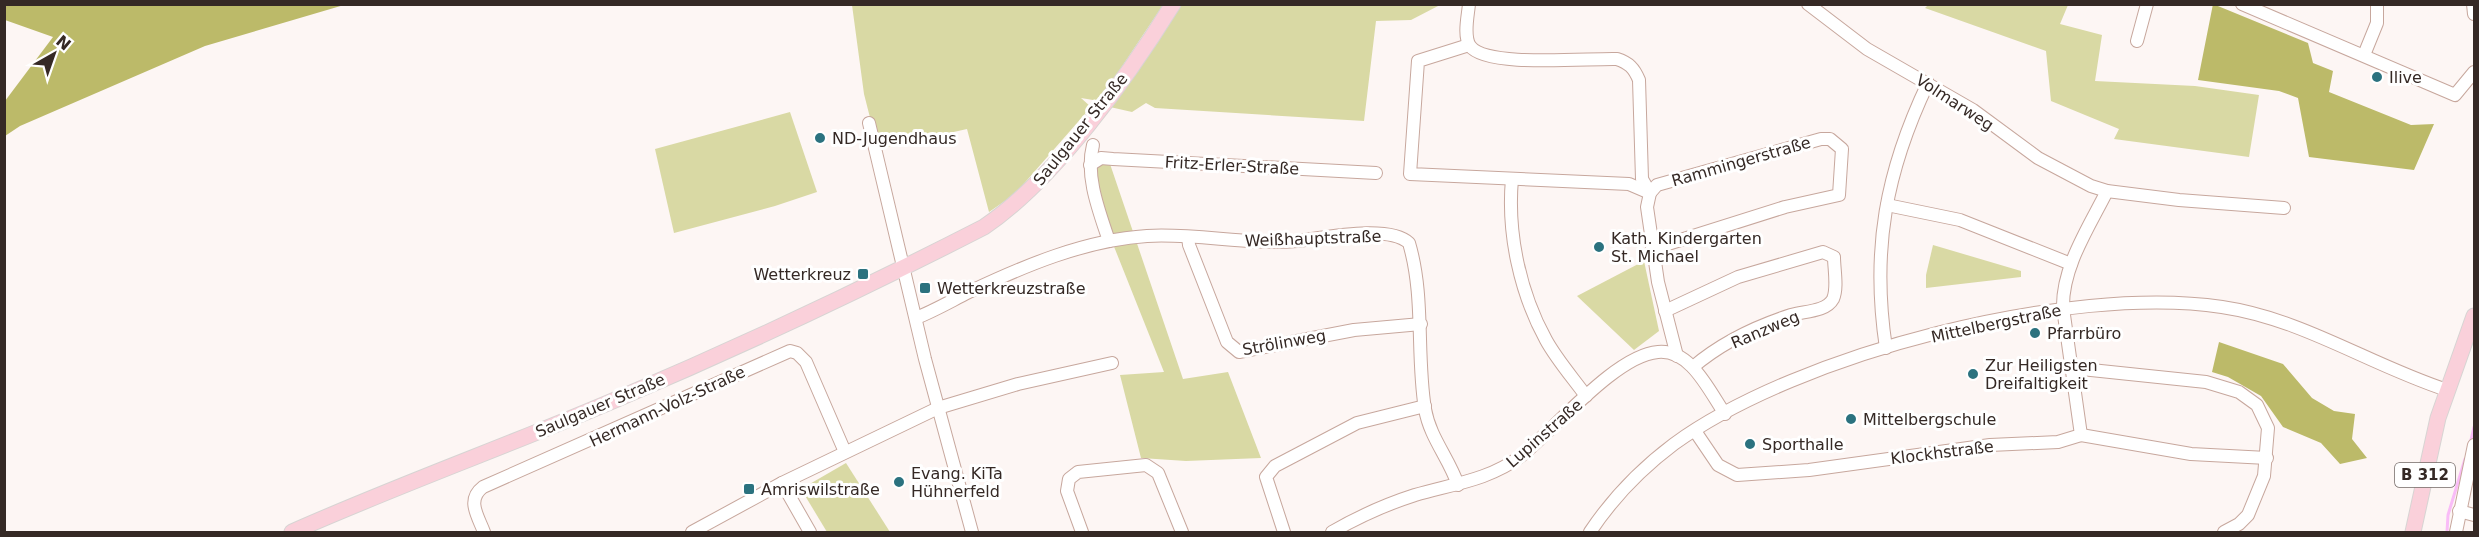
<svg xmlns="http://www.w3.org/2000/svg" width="2479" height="537" viewBox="0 0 2479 537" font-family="'DejaVu Sans',sans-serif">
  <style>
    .green { fill: #d9d9a4 }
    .forest { fill: #bcba69 }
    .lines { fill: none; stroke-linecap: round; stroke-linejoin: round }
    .stream { stroke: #f9bcf7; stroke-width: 3 }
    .minor-casing { stroke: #c7a79d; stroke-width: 14 }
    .major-casing { stroke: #d7d4d3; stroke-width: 17 }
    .minor { stroke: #fff; stroke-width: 12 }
    .major { stroke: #fad0da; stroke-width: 15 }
    .poi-dot { fill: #2b727f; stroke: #fff; stroke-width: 2 }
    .labels { text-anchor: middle; stroke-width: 6; stroke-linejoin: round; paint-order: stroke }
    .shield { fill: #fff; stroke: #726966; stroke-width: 1.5 }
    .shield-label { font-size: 15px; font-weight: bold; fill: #352925 }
    .poi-label { font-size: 16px; fill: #352925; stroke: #fff; text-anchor: start }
    .street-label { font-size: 16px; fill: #352925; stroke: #fff }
  </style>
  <rect width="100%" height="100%" fill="#fdf6f4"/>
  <g class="green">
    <polygon points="852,5 1163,5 1099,101 1081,98 1091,107 1015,194 989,212 967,129 878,149 864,94"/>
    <polygon points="1179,5 1440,5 1411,20 1376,21 1364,121 1155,108 1146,103 1132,112 1110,107"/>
    <polygon points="1928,5 2068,5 2060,24 2102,35 2095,81 2195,86 2259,95 2249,157 2114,139 2119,129 2051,101 2046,51 1925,8"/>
    <polygon points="790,112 817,192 775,206 674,233 655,149"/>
    <polygon points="1092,151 1109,161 1183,379 1228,372 1261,458 1186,461 1141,458 1120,375 1164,372 1105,224"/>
    <polygon points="1933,245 2021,271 2021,277 1926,288 1926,275"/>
    <polygon points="1644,261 1659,331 1634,350 1577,296"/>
    <polygon points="846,463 890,532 827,532 801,489"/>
  </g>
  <g class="forest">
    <polygon points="5,4 344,4 344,5 205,46 20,126 5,136 5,101 53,37 5,20"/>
    <polygon points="2213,4 2308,43 2313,63 2333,71 2329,92 2411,125 2434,124 2414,170 2309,157 2298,98 2279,91 2198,80"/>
    <polygon points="2219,342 2283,364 2312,398 2334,411 2355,414 2352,439 2367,458 2340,464 2321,443 2283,427 2261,396 2228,377 2212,372"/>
  </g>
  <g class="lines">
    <g class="stream">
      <polyline points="2470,444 2474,427"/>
      <polyline points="2447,532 2448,515 2465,459"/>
    </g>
    <g class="minor-casing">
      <g id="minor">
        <path d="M1469,4C1468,16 1463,36 1470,46C1486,68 1587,58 1617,59C1629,63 1634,68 1639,80L1642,179L1650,193L1647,207L1658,282L1677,356"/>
        <polyline points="1808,4 1867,49 1973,110 2038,158 2091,186 2107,191 2179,200 2284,208"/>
        <polyline points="2242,4 2455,95 2474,72"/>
        <polyline points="2473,4 2474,14"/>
        <polyline points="2137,41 2147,4"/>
        <polyline points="1469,45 1418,61 1410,174 1629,184 1650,193 1657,185 1821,139 1830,139 1842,149 1839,195 1785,207 1652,249"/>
        <polyline points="2364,55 2377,23 2377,4"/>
        <polyline points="869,123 925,359 972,532"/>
        <path d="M1093,145C1085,176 1099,211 1109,241"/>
        <polyline points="1090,165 1101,158 1113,159 1376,173"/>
        <path d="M1512,179C1507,233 1520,293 1546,340C1557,360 1573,378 1586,396"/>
        <polyline points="1887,205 1960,220 2071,264"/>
        <polyline points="1188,237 1189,245 1227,342 1239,352 1354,330 1421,324"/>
        <path d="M1665,311L1738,277L1823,252L1834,257C1834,269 1838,288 1833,299C1826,312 1804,311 1791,315C1757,326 1720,344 1693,367"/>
        <path d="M916,318C934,311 951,301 969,292C1024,266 1085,240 1147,236C1197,233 1247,245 1297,241C1324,238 1389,224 1409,243C1425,297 1416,354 1425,409C1430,438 1449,458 1458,485"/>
        <path d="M1886,348C1871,250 1886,171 1928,83"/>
        <polyline points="2072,368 2206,382 2239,392 2257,405 2268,428 2264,476 2248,515 2239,524 2224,532"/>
        <path d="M1695,431L1718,465L1737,475L1809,470L1990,445L2058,442L2081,435L2063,308C2062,267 2089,227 2107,191"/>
        <polyline points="2081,435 2191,454 2267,458"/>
        <polyline points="782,483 810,532"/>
        <polyline points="2459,511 2474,515"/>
        <path d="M484,532C478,516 466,500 483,487L790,351L797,353L806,362L845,452"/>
        <polyline points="692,532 782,483 938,408 1018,384 1112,363"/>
        <polyline points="1082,532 1067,491 1069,479 1078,472 1146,465 1158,473 1182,532"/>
        <polyline points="1284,532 1266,477 1275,466 1357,423 1425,406"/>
        <path d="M1332,532C1358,517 1387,504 1415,495C1453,484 1489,480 1521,456C1555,429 1616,355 1658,352C1691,349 1709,391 1725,414"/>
        <path d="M1590,532C1612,499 1642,468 1674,444C1799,353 2070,284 2222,307C2303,319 2370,365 2447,390"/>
        <polyline points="2456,532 2474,445"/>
      </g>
    </g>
    <g class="major-casing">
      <g id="major">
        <path d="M292,532C398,485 507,446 615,400C740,347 863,289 984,227C1055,179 1127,78 1173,4"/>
        <polyline points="2413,532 2438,418 2474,316"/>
      </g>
    </g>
    <use href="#minor" class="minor"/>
    <use href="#major" class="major"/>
  </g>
  <g class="poi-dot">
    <circle cx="2377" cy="77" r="6"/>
    <circle cx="820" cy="138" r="6"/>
    <circle cx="1599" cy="247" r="6"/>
    <rect x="857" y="268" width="12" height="12" rx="3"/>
    <rect x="919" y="282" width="12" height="12" rx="3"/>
    <circle cx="2035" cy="333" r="6"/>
    <circle cx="1973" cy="374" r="6"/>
    <circle cx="1851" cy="419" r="6"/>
    <circle cx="1750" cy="444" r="6"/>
    <circle cx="899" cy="482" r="6"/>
    <rect x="743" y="483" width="12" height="12" rx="3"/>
  </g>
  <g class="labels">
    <rect class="shield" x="2395" y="463" width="60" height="24" rx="4.5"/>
    <g class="shield-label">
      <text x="2425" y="480">B 312</text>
    </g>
    <g class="poi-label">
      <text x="2389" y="83">Ilive</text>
      <text x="832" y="144">ND-Jugendhaus</text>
      <text x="1611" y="244">Kath. Kindergarten<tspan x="1611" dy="18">St. Michael</tspan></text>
      <text x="851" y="280" text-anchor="end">Wetterkreuz</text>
      <text x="937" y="294">Wetterkreuzstraße</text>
      <text x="2047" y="339">Pfarrbüro</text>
      <text x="1985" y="371">Zur Heiligsten<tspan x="1985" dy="18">Dreifaltigkeit</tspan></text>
      <text x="1863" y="425">Mittelbergschule</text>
      <text x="1762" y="450">Sporthalle</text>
      <text x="911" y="479">Evang. KiTa<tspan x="911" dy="18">Hühnerfeld</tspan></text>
      <text x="761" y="495">Amriswilstraße</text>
    </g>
    <g class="street-label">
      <text transform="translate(1955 102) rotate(33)" y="6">Volmarweg</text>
      <text transform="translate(1080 129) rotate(-51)" y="6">Saulgauer Straße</text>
      <text transform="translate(1741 161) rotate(-16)" y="6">Rammingerstraße</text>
      <text transform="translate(1232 165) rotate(3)" y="6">Fritz-Erler-Straße</text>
      <text transform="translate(1313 238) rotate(-2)" y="6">Weißhauptstraße</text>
      <text transform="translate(1996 323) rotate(-12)" y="6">Mittelbergstraße</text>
      <text transform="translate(1765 329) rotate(-23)" y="6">Ranzweg</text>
      <text transform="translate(1284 342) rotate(-10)" y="6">Strölinweg</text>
      <text transform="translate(600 405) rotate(-23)" y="6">Saulgauer Straße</text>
      <text transform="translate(667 406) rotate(-25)" y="6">Hermann-Volz-Straße</text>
      <text transform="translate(1544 433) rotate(-41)" y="6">Lupinstraße</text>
      <text transform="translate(1942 452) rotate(-7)" y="6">Klockhstraße</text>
    </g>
  </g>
  <rect width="2479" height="537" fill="none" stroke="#352925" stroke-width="12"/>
  <g transform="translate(54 54) rotate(40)" stroke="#ffffff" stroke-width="4.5" paint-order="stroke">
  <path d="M0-4.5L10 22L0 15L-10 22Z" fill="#352925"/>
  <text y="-9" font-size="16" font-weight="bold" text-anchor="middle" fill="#352925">N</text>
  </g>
</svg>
